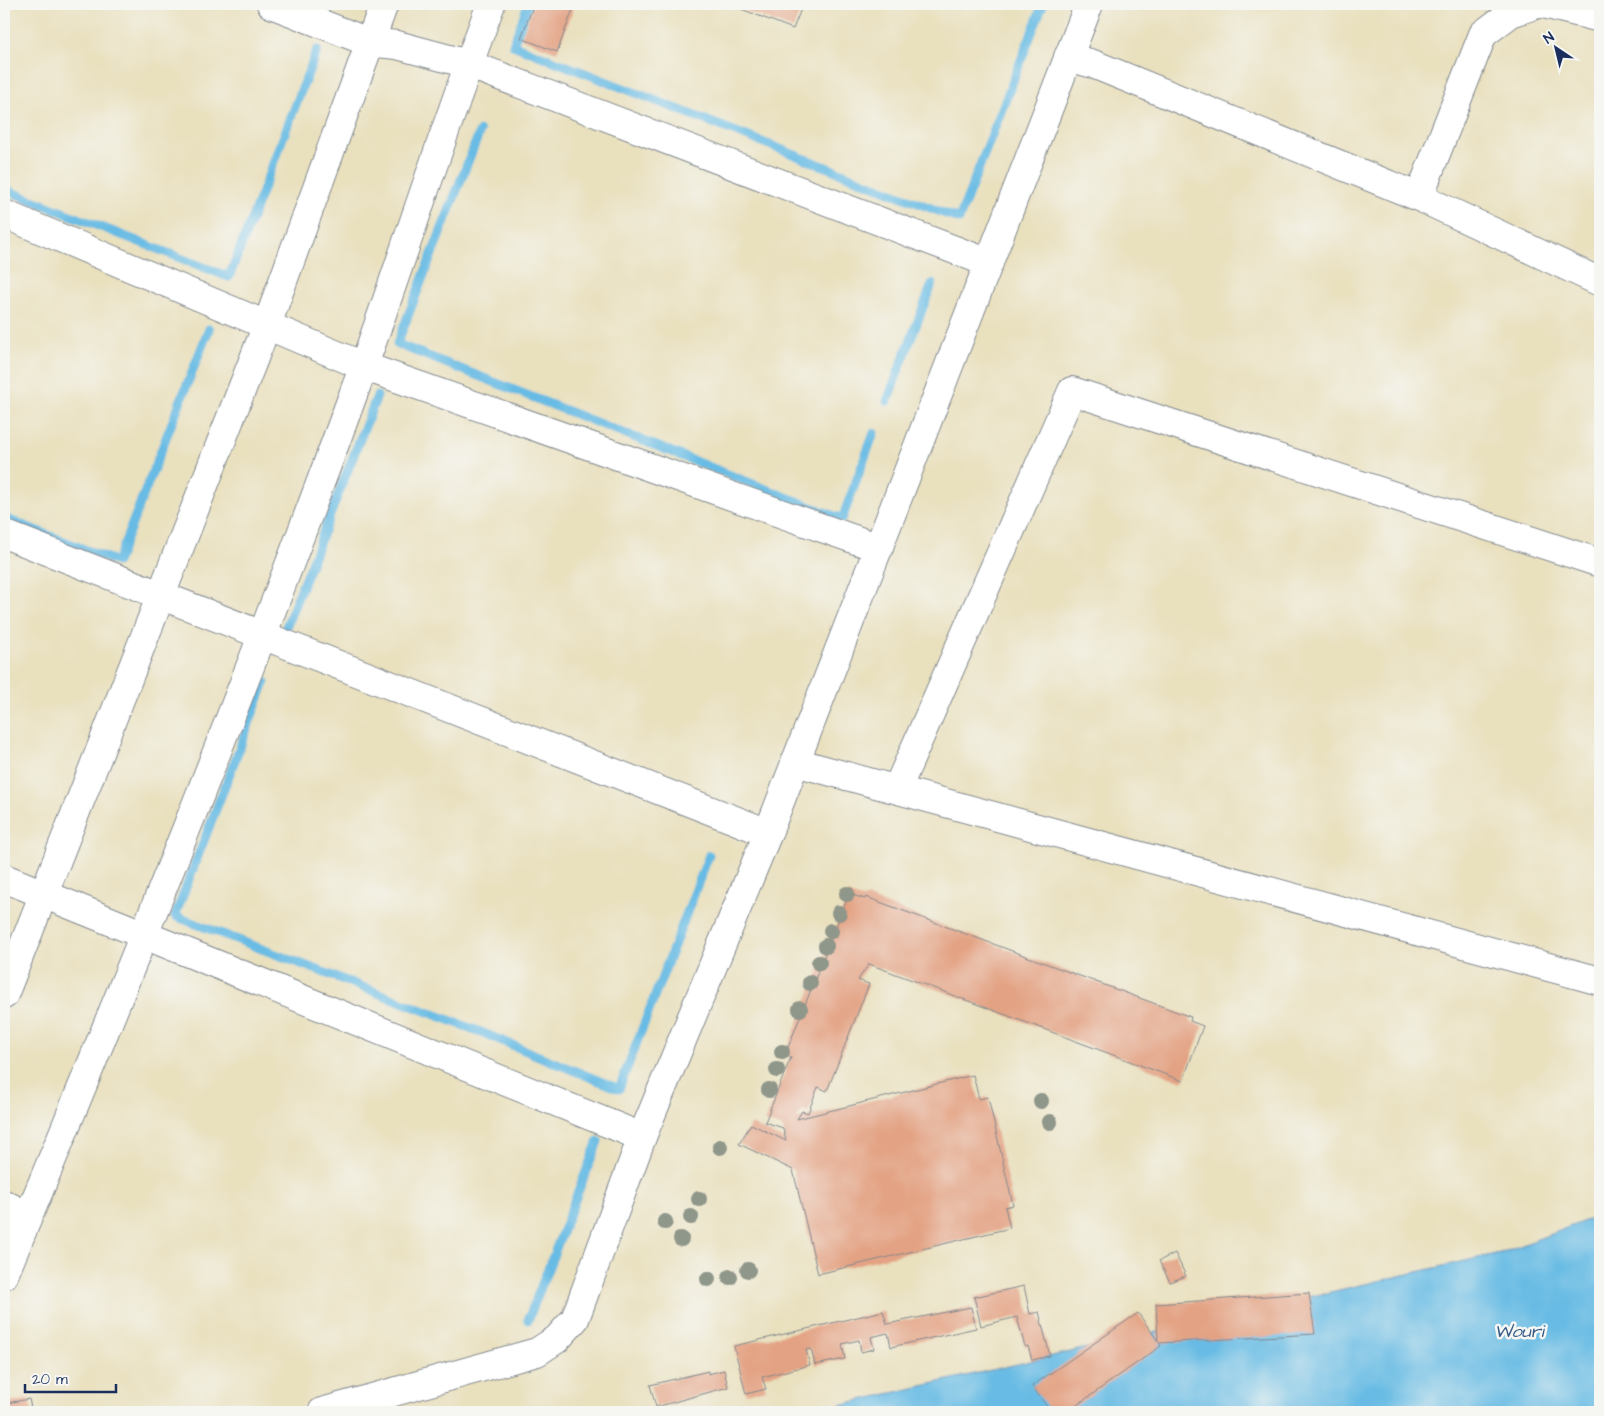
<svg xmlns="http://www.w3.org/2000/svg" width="1604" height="1416" viewBox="0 0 1604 1416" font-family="'Architects Daughter',sans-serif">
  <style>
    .water { fill: #68bbe4; stroke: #4275a1 }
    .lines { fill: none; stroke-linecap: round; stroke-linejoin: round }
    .stream { stroke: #68bbe4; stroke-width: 9 }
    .building { fill: #e3a283 }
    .minor-casing { stroke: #82888e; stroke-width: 30 }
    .minor { stroke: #fff; stroke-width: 28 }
    .tree { fill: #8f968a }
    .labels { text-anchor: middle; stroke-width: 5; stroke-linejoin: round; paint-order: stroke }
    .water-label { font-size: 18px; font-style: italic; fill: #325986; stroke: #f6f6f2 }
  </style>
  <rect width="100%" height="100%" fill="#f6f6f2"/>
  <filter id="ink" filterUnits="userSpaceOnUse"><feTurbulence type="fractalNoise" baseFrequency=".02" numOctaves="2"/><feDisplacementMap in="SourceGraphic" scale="10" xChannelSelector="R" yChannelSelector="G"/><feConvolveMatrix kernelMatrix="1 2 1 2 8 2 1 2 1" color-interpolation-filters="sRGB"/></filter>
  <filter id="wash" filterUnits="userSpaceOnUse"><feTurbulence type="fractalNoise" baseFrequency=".0096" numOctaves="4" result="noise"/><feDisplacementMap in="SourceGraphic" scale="20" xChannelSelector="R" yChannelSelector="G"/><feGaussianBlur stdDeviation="1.12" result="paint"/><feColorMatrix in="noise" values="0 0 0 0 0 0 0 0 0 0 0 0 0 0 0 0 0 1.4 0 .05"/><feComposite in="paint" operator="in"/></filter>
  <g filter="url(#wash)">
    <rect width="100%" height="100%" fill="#e9e0be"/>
    <polygon class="water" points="1600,1215 1600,1412 809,1412 1504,1252"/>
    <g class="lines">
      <g class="stream">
        <polyline points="528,4 513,45 959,219 1043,4"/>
        <polyline points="480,131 397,344 842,519 874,433"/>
        <polyline points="4,189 229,277 317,50"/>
        <polyline points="887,401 932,284"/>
        <polyline points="4,518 117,562 209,329"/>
        <polyline points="284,632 377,396"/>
        <polyline points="265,682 175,916 478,1031 619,1089 709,855"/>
        <polyline points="528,1320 598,1141"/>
      </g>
    </g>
    <g id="blocks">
      <g class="building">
        <polygon points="534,4 575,4 557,52 521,38"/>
        <polygon points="728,4 803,4 793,29"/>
        <polygon points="849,894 865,899 866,897 1191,1017 1190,1021 1203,1026 1183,1081 869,964 858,980 869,984 827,1091 818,1087 808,1113 802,1111 797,1119 973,1075 979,1099 988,1097 1013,1205 1005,1207 1010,1228 818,1274 793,1170 739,1144 751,1124 786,1141 783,1128 765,1122 791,1057 785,1055"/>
        <polygon points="1175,1253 1186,1276 1170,1282 1159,1261"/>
        <polygon points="1024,1286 1030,1314 1039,1312 1050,1356 1032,1360 1028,1346 1025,1347 1017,1317 981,1326 974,1297"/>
        <polygon points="1309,1293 1315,1334 1159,1343 1161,1346 1067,1412 1051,1412 1032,1386 1138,1313 1158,1341 1156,1304"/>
        <polygon points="971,1307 976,1328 891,1347 888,1333 871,1337 874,1349 861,1352 859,1340 842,1344 845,1359 815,1365 811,1349 806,1350 810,1365 762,1377 766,1389 746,1394 734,1346 883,1311 887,1324"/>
        <polygon points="724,1370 728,1387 656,1407 650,1385 708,1371 708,1374"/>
        <polygon points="29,1399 32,1412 8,1412 7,1403"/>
      </g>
    </g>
  </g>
  <g filter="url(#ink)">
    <use href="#blocks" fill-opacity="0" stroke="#82888e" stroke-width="1"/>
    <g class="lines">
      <g class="minor-casing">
        <g id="minor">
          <polyline points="271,4 368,42 397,45 468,64 989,263"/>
          <polyline points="1543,4 1600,18"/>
          <polyline points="1068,57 1093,64 1419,197 1600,282"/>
          <polyline points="1419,197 1483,34 1511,13 1538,4"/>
          <polyline points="4,214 363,366 879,548"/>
          <polyline points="4,534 768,833"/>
          <polyline points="795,762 1600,981"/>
          <polyline points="897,789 1072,391 1600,563"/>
          <polyline points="4,878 642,1137"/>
          <polyline points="4,995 267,325 384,4"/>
          <polyline points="4,1204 28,1216"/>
          <path d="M4,1275C130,974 252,671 364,365C407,245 446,123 491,4"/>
          <polyline points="322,1412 537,1352 557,1339 575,1319 642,1137 768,833 1089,4"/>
        </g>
      </g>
      <use href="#minor" class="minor"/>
    </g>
    <g class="tree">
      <circle cx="847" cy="894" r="8"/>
      <circle cx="839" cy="913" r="8"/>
      <circle cx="831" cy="931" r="8"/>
      <circle cx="826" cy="946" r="8"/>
      <circle cx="819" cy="963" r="8"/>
      <circle cx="810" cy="983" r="8"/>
      <circle cx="800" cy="1009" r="8"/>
      <circle cx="782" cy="1052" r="8"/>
      <circle cx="777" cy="1070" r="8"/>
      <circle cx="769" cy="1090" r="8"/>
      <circle cx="1041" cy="1101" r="8"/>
      <circle cx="1050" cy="1122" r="8"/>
      <circle cx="720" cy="1147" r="8"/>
      <circle cx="699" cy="1199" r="8"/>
      <circle cx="691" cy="1217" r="8"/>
      <circle cx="665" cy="1222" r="8"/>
      <circle cx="681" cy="1239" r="8"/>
      <circle cx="748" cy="1270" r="8"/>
      <circle cx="730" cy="1277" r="8"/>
      <circle cx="708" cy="1279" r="8"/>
    </g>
  </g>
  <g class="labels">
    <g class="water-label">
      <text x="1519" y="1337">Wouri</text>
    </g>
  </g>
  <rect width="1604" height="1416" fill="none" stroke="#f6f6f2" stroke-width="20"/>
  <g transform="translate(1556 48) rotate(325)" stroke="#f6f6f2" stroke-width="4" paint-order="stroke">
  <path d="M0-4L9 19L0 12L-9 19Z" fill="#1b2f5e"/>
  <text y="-8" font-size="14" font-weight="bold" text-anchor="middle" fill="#1b2f5e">N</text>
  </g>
  <path d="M25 1384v8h91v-8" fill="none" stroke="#1b2f5e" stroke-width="2.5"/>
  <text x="32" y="1384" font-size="15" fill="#1b2f5e" stroke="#f6f6f2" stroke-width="4" paint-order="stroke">20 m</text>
</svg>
